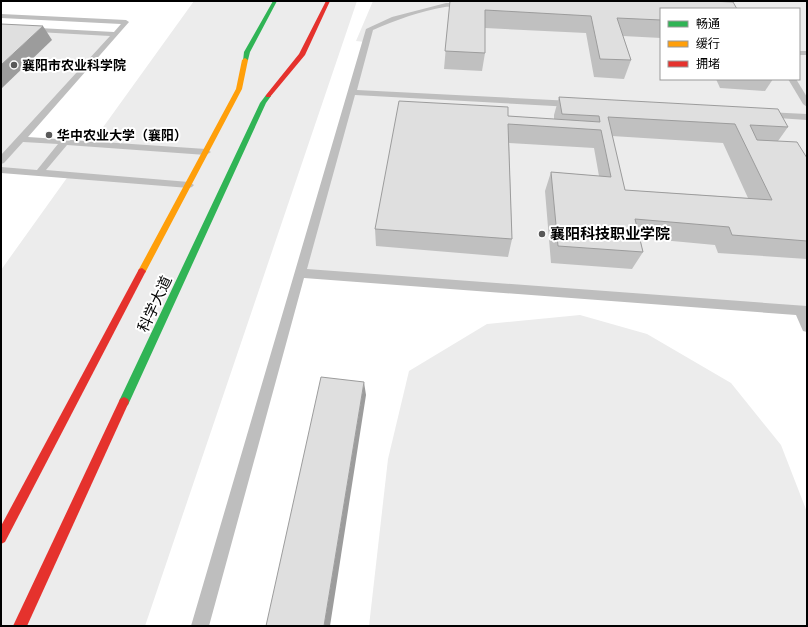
<svg xmlns="http://www.w3.org/2000/svg" width="808" height="627" viewBox="0 0 808 627" font-family="'PT Sans Narrow','Noto Sans SC',sans-serif">
  <style>
    .green { fill: #ececec; fill-rule: evenodd }
    .lines { fill: none; stroke-linecap: round; stroke-linejoin: round }
    .lane { fill: #bebebe; fill-rule: evenodd }
    .fast { fill: #30b455; fill-rule: evenodd }
    .slow { fill: #ff9f0a; fill-rule: evenodd }
    .jam { fill: #e5322d; fill-rule: evenodd }
    .wall { fill: #c0c0c0; fill-rule: evenodd }
    .shaded-wall { fill: #9c9c9c }
    .building { fill: #dfdfdf; stroke: #9c9c9c; fill-rule: evenodd }
    .poi-dot { fill: #595959; stroke: #fff; stroke-width: 1.5 }
    .labels { text-anchor: middle; stroke-width: 4; stroke-linejoin: round; paint-order: stroke }
    .far-poi-label { font-size: 13px; font-weight: bold; fill: #000; stroke: #fff; text-anchor: start }
    .poi-label { font-size: 15px; font-weight: bold; fill: #000; stroke: #fff; text-anchor: start }
    .street-label { font-size: 15px; fill: #000; stroke: #fff }
  </style>
  <rect width="100%" height="100%" fill="#fff"/>
  <g class="green">
    <polygon points="194,1 357,1 145,626 1,626 1,270 69,175 1,170 1,28 116,34 21,139 91,144"/>
    <path d="M373,1H807V311L300,273L365,42L356,41ZM661,9H799V79H661Z"/>
    <polygon points="580,315 647,334 731,383 781,445 807,512 807,626 369,626 388,459 409,371 487,324"/>
  </g>
  <g class="lines">
    <g class="lane">
      <path d="M446,3H466L469,5C463,10 453,6 445,7C420,11 396,20 373,30L357,90L572,101L576,104L572,107L355,95L307,269L807,306V332L803,331L796,315L304,278L209,626H191L366,29L392,17Z"/>
      <polygon points="1,14 126,20 129,22 28,137 206,149 211,152 206,155 67,145 46,170 189,182 194,185 192,187 189,188 1,173 1,167 37,170 58,144 23,142 4,163 1,164 1,155 110,36 1,30 1,26 114,32 121,24 1,18"/>
      <rect x="799" y="51" width="8" height="4"/>
      <polygon points="788,79 796,79 807,97 807,107 803,104"/>
      <polygon points="766,112 807,114 807,120 763,117 762,115 763,113"/>
    </g>
    <g class="fast">
      <polygon points="273,1 277,1 250,52 248,60 243,61 244,52"/>
      <polygon points="266,95 271,96 266,103 128,405 124,407 120,405 119,402 120,399 260,103"/>
    </g>
    <polygon class="slow" points="245,58 248,60 242,89 145,273 139,273 138,271 236,89 242,60"/>
    <g class="jam">
      <polygon points="326,1 330,1 305,55 270,97 266,97 266,95 299,54"/>
      <polygon points="142,268 146,271 5,542 1,544 1,526 139,269"/>
      <polygon points="124,397 128,399 129,402 27,626 13,626 120,399"/>
    </g>
  </g>
  <g class="wall">
    <polygon points="450,1 661,9 661,38 623,36 631,60 624,79 594,77 586,33 485,28 485,53 482,71 444,69"/>
    <polygon points="716,79 773,79 765,91 720,88"/>
    <path d="M559,97L788,127L778,141L807,158V259L718,253L715,245L640,238L643,252L632,269L551,263L545,191L551,172L599,176L594,148L509,143L512,239L508,257L376,246L375,229L508,116L554,119V115ZM612,136L723,143L748,198L625,190Z"/>
  </g>
  <g class="shaded-wall">
    <polygon points="43,26 52,40 1,89 1,65"/>
    <polygon points="364,382 366,395 330,626 324,626"/>
  </g>
  <g class="building">
    <polygon points="450,1 709,1 733,2 737,9 661,9 661,20 617,18 631,60 600,59 591,16 485,10 485,53 445,51"/>
    <polygon points="1,24 43,26 1,65"/>
    <path d="M559,97L778,109L788,127L750,125L757,140L797,142L807,158V241L732,235L729,227L635,219L643,252L558,246L551,172L611,177L601,130L508,124L512,239L375,229L399,101L508,107V116L600,122L599,116L562,114ZM608,117L735,124L772,200L625,190Z"/>
    <polygon points="321,377 364,382 324,626 266,626"/>
  </g>
  <g class="poi-dot">
    <circle cx="14" cy="65" r="4"/>
    <circle cx="49" cy="135" r="4"/>
    <circle cx="542" cy="234" r="4"/>
  </g>
  <g class="labels">
    <g class="far-poi-label">
      <text x="22" y="70">襄阳市农业科学院</text>
      <text x="57" y="140">华中农业大学（襄阳）</text>
    </g>
    <g class="poi-label">
      <text x="550" y="239">襄阳科技职业学院</text>
    </g>
    <g class="street-label">
      <text transform="translate(155 304) rotate(-65)" y="5">科学大道</text>
    </g>
  </g>
  <rect width="808" height="627" fill="none" stroke="#000000" stroke-width="4"/>
  <rect x="660" y="8" width="140" height="72" fill="#ffffff" stroke="#999999"/>
  <rect x="668" y="21" width="20" height="6" fill="#30b455" stroke="#999999"/>
  <text x="696" y="28" font-size="12" fill="#000000">畅通</text>
  <rect x="668" y="41" width="20" height="6" fill="#ff9f0a" stroke="#999999"/>
  <text x="696" y="48" font-size="12" fill="#000000">缓行</text>
  <rect x="668" y="61" width="20" height="6" fill="#e5322d" stroke="#999999"/>
  <text x="696" y="68" font-size="12" fill="#000000">拥堵</text>
</svg>
